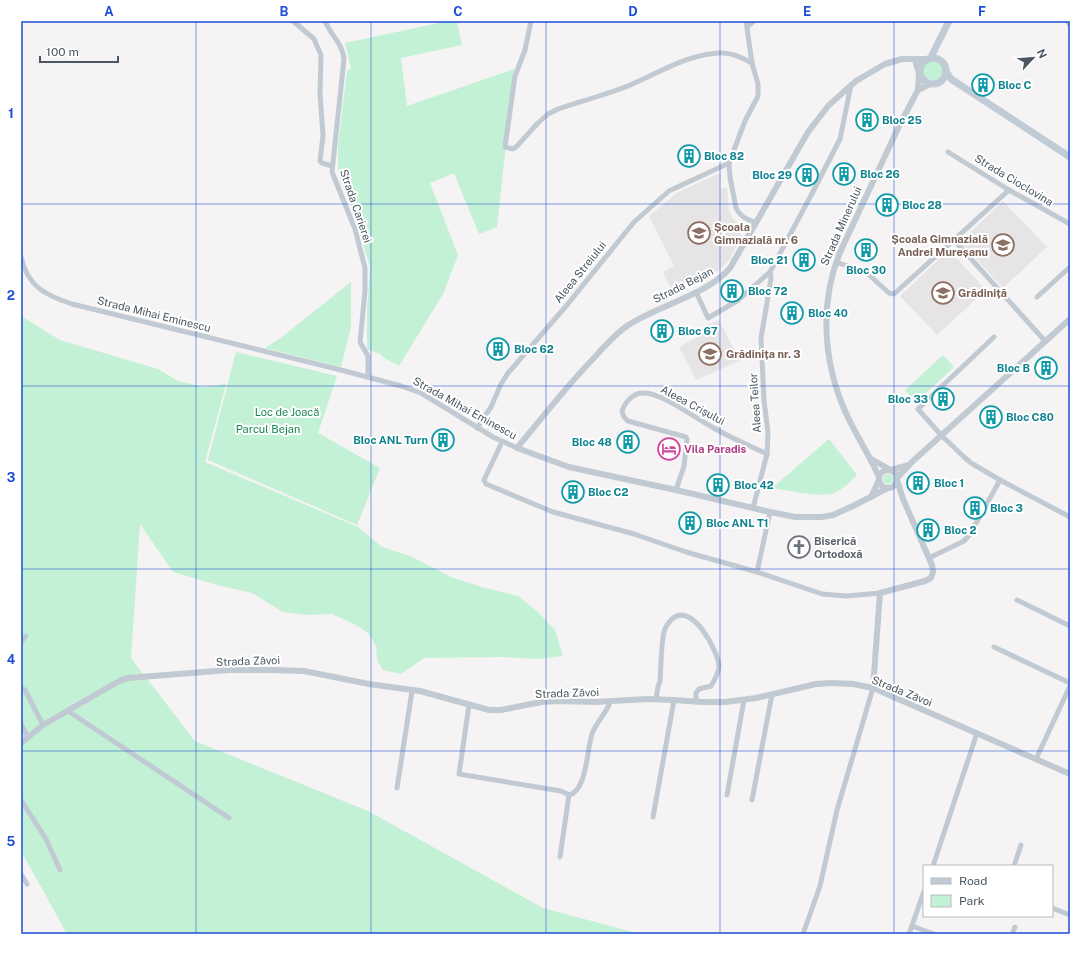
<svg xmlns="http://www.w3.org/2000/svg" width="1091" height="955" viewBox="0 0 1091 955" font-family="'Public Sans',sans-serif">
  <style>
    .education { fill: #e6e4e5 }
    .green { fill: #c3f1d5 }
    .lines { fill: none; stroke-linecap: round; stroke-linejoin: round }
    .minor { stroke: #c1cad2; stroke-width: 5 }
    .tertiary { stroke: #c1cad2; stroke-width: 6 }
    .secondary { stroke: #c1cbd6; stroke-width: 7 }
    .grid { fill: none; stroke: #1d4ed8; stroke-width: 1; stroke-opacity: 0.55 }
    .labels { text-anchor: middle; stroke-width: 4; stroke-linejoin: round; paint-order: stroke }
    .culture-label { font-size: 11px; font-weight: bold; fill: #0d838f; stroke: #fff; text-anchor: start }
    .street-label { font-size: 11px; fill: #4a5661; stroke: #fff }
    .education-label { font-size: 11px; font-weight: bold; fill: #785e54; stroke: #fff; text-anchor: start }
    .park-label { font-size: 11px; fill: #17864f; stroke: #fff }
    .hotel-label { font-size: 11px; font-weight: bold; fill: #b23c85; stroke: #fff; text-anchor: start }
    .worship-label { font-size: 11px; font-weight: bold; fill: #5b616d; stroke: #fff; text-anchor: start }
    .neatline { fill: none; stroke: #1d4ed8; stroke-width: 1.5 }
    .grid-label { font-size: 13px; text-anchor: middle; font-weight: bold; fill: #1d4ed8 }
  </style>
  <rect width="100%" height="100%" fill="#f5f3f3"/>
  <g class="education">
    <polygon points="717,174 721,175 720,188 727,188 729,210 733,219 739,224 738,231 742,235 730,259 719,270 702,280 673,293 663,272 674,266 649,216 677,193"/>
    <polygon points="1003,201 1047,247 1003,288 960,242"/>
    <polygon points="949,250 986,290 937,335 900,296"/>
    <polygon points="719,320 740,361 696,380 679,347 709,331 707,325"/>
  </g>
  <g class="green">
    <polygon points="448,21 457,21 462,45 401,58 407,106 514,69 497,227 479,234 454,173 430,183 458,255 443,294 399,366 384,358 380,354 367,349 367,309 370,267 350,201 341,183 338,167 338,145 347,71 351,69 345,43"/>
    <circle cx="933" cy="71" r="10"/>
    <polygon points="351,282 351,327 341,367 265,348 282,337"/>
    <polygon points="21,316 60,340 158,369 178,381 204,387 226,384 205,462 358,527 382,547 410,556 451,577 485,588 518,596 538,612 555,630 563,656 537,659 501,657 424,658 401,674 383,670 377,660 376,646 368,633 356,625 332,614 308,615 283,612 252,593 221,586 173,572 140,524 131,658 195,741 368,811 543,908 640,934 67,934 21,851"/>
    <polygon points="236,352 337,376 318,433 380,468 357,525 208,460"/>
    <polygon points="943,355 954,367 916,402 905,390"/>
    <path d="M829,439L857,475C850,482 843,489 834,493C821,498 787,490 772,488Z"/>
    <circle cx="888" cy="479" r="5"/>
  </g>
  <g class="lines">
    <g class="minor">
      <polyline points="293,21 314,39 321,55 320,93 323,136 320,161 322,163 332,166"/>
      <path d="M325,21C331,36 342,42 344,59L332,172L355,229L365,268V291L360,342L368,356V377"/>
      <path d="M531,21L525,50L515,76L505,147L513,149L516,147L538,123L548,114L558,109C581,101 605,95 628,86C657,74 691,52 723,53C733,53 743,58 752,63"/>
      <polyline points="1067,21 1070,25"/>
      <polyline points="748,26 754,21"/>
      <polyline points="948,152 1009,190 1070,224"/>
      <polyline points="729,163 745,121 758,96 758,84 752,63 746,21"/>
      <polyline points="954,240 1045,341"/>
      <path d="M21,257C28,287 45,295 72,304L341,370L401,386L421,393L493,437L517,448"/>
      <polyline points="836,262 867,273 889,293 894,294 1009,190"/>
      <polyline points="696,292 708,318 737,301 770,272 816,186 840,139 851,85"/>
      <polyline points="1037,297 1070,267"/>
      <polyline points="994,337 918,409 941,435 964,457 971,463 1000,480 1070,517"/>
      <path d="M477,428L491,407L501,384L508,373L567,305L634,222L669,191L729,163L730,177L736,208C740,217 747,219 756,223"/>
      <polyline points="502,442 484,480 486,484 553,512 634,534 686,552 757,572 822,594 847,596 880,593"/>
      <path d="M676,490L684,466L687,439L686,437L628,421L624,417L622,411C625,402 634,392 644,393C662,393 695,418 712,427C729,437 748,445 767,454"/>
      <polyline points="753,508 767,454 768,433 764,400 761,338 771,279 770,272"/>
      <polyline points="929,558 964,541 970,534 1000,480"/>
      <polyline points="757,572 770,512"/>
      <polyline points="1017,600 1070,626"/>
      <polyline points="21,642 26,636"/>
      <polyline points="994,647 1070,683"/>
      <polyline points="21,688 25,690 43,725"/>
      <path d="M656,699L658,687L660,681C661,667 661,645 664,632C665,627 669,622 672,619C692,601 718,651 719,666C719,672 714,681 711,686L699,689L696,693V702"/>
      <polyline points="469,705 459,774 561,791 569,795"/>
      <polyline points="68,711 229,818"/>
      <polyline points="21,724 28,737"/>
      <polyline points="1036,759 1070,686"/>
      <polyline points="397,788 412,691"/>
      <polyline points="727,795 744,700"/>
      <polyline points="21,800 46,839 60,870"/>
      <polyline points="752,800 772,694"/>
      <polyline points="653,817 674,700"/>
      <path d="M560,857L569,795C587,791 587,748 592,734C596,722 607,713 610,702"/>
      <polyline points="933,866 977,733"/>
      <polyline points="1014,866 1021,845"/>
      <polyline points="21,874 27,884"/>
      <polyline points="1052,908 1070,915"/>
      <polyline points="912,926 934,934"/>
      <polyline points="803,934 820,886 837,810 873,688"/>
      <polyline points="909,934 924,891"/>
      <polyline points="1012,934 1015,927"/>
    </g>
    <g class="tertiary">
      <polyline points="915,60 919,73 918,90"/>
      <polyline points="871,459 889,469"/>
      <circle cx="888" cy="479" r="9"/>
      <polyline points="891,470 909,465"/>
      <path d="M879,477C869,454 855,434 845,411C823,361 819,301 841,250L900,124L918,90L930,84"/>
      <polyline points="897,478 913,461 1070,319"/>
      <path d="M888,488L853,506L833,515L822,517H795L770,512L676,490L569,467L517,448C542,418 565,388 592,360C603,348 614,335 627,326C658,305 706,296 730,268L808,132L829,105L856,81L885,64L902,59H927"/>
      <polyline points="871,497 879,480"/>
      <polyline points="873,688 880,593 925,581 931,578 933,572 932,565 903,499 897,480"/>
      <polyline points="21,743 43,725 121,680 128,678 229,670 272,670 304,671 369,684 420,691 489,710 501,710 541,702 559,701 595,702 647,699 674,700 702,702 725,702 756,698 816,684 832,683 853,684 873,688 1070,774"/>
    </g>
    <g class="secondary">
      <polyline points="931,57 949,21"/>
      <circle cx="933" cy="71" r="13"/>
      <polyline points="946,71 951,79 1070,157"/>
    </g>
  </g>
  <path class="grid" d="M196,21V934M371,21V934M546,21V934M720,21V934M894,21V934M21,204H1070M21,386H1070M21,569H1070M21,751H1070"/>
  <defs>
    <g id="building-ring" transform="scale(1.15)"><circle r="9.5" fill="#fff" stroke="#0f9aa8" stroke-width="1.5"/><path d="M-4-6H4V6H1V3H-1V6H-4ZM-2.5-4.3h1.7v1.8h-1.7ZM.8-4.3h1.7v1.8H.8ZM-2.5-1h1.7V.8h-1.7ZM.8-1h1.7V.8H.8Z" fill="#0f9aa8"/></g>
    <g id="school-ring" transform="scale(1.15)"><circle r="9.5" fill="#fff" stroke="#8d6e63" stroke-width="1.5"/><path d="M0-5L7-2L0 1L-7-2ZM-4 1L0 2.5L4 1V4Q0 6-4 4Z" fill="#8d6e63"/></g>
    <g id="hotel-ring" transform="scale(1.15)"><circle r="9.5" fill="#fff" stroke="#d1479c" stroke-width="1.5"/><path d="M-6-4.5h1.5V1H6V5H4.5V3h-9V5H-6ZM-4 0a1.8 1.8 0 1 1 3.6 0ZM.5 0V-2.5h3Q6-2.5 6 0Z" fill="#d1479c"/></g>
    <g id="church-ring" transform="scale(1.15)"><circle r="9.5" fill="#fff" stroke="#6b7280" stroke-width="1.5"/><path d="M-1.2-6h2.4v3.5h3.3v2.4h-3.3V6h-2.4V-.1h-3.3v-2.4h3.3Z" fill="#6b7280"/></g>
  </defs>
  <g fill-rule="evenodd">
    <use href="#building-ring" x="983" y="85"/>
    <use href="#building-ring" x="867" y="120"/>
    <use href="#building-ring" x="689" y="156"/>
    <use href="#building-ring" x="844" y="174"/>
    <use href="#building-ring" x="807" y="175"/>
    <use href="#building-ring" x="887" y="205"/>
    <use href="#school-ring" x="699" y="233"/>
    <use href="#school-ring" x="1003" y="245"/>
    <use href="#building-ring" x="866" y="250"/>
    <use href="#building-ring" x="804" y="260"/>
    <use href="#building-ring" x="732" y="291"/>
    <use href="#school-ring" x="943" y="293"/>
    <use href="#building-ring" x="792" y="313"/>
    <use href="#building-ring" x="662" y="331"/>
    <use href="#building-ring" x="498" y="349"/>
    <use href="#school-ring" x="710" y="354"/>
    <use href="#building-ring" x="1046" y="368"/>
    <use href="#building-ring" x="943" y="399"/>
    <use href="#building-ring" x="991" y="417"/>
    <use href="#building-ring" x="443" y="440"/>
    <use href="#building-ring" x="628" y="442"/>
    <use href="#hotel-ring" x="669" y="449"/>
    <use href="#building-ring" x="918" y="483"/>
    <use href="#building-ring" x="718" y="485"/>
    <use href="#building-ring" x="573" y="492"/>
    <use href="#building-ring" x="975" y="508"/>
    <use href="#building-ring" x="690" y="523"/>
    <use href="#building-ring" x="928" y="530"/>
    <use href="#church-ring" x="799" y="547"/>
  </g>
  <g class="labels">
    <g class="culture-label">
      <text x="998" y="89">Bloc C</text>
      <text x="882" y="124">Bloc 25</text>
      <text x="704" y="160">Bloc 82</text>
      <text x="860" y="178">Bloc 26</text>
      <text x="792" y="179" text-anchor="end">Bloc 29</text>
      <text x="902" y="209">Bloc 28</text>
      <text x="788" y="264" text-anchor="end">Bloc 21</text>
      <text x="866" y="274" text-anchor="middle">Bloc 30</text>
      <text x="748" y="295">Bloc 72</text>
      <text x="808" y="317">Bloc 40</text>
      <text x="678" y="335">Bloc 67</text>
      <text x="514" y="353">Bloc 62</text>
      <text x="1030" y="372" text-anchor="end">Bloc B</text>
      <text x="928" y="403" text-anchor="end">Bloc 33</text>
      <text x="1006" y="421">Bloc C80</text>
      <text x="428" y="444" text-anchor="end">Bloc ANL Turn</text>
      <text x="612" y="446" text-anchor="end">Bloc 48</text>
      <text x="934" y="487">Bloc 1</text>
      <text x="734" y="489">Bloc 42</text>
      <text x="588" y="496">Bloc C2</text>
      <text x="990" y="512">Bloc 3</text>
      <text x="706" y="527">Bloc ANL T1</text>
      <text x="944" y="534">Bloc 2</text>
    </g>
    <g class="street-label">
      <text transform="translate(1014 180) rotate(31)" y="4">Strada Cioclovina</text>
      <text transform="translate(356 206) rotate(71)" y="4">Strada Carierei</text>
      <text transform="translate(841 226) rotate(-66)" y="4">Strada Minerului</text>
      <text transform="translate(580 272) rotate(-51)" y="4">Aleea Streiului</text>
      <text transform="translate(683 285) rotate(-27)" y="4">Strada Bejan</text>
      <text transform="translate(154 314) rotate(14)" y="4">Strada Mihai Eminescu</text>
      <text transform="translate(755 403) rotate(-94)" y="4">Aleea Teilor</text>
      <text transform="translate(693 405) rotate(28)" y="4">Aleea Crișului</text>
      <text transform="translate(465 408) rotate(29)" y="4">Strada Mihai Eminescu</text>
      <text transform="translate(248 661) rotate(-2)" y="4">Strada Zăvoi</text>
      <text transform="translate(902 691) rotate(22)" y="4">Strada Zăvoi</text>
      <text transform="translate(567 693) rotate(-2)" y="4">Strada Zăvoi</text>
    </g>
    <g class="education-label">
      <text x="714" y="231">Școala<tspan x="714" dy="13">Gimnazială nr. 6</tspan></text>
      <text x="988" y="243" text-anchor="end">Școala Gimnazială<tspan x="988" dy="13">Andrei Mureșanu</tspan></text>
      <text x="958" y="297">Grădiniță</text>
      <text x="726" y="358">Grădinița nr. 3</text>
    </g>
    <g class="park-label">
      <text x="287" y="416">Loc de Joacă</text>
      <text x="268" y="433">Parcul Bejan</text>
    </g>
    <g class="hotel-label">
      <text x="684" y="453">Vila Paradis</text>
    </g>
    <g class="worship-label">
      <text x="814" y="545">Biserică<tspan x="814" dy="13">Ortodoxă</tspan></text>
    </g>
  </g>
  <rect width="1091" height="955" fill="none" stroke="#ffffff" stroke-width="44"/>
  <rect x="923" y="865" width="130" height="52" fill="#ffffff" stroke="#b7bbc0"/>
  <rect x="931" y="878" width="20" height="6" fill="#c1cbd6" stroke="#b7bbc0"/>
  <text x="959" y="885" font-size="12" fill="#4a5661">Road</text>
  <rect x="931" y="895" width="20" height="12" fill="#c3f1d5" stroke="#b7bbc0"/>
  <text x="959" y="905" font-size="12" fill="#4a5661">Park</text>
  <g transform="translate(1033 58) rotate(64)" stroke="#ffffff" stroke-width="3" paint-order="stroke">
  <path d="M0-3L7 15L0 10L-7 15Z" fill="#4a5661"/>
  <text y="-6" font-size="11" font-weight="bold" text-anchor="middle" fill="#4a5661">N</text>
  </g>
  <path d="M40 56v6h78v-6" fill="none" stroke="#4a5661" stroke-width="2"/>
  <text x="46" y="56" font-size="12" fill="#4a5661" stroke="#ffffff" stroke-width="3" paint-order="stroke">100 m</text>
  <rect x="22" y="22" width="1047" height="911" class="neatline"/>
  <g class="grid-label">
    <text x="109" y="16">A</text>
    <text x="284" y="16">B</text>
    <text x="458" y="16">C</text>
    <text x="633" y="16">D</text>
    <text x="807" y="16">E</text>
    <text x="982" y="16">F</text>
    <text x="11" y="118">1</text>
    <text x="11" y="300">2</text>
    <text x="11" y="482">3</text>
    <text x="11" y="664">4</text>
    <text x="11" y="846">5</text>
  </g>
</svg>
